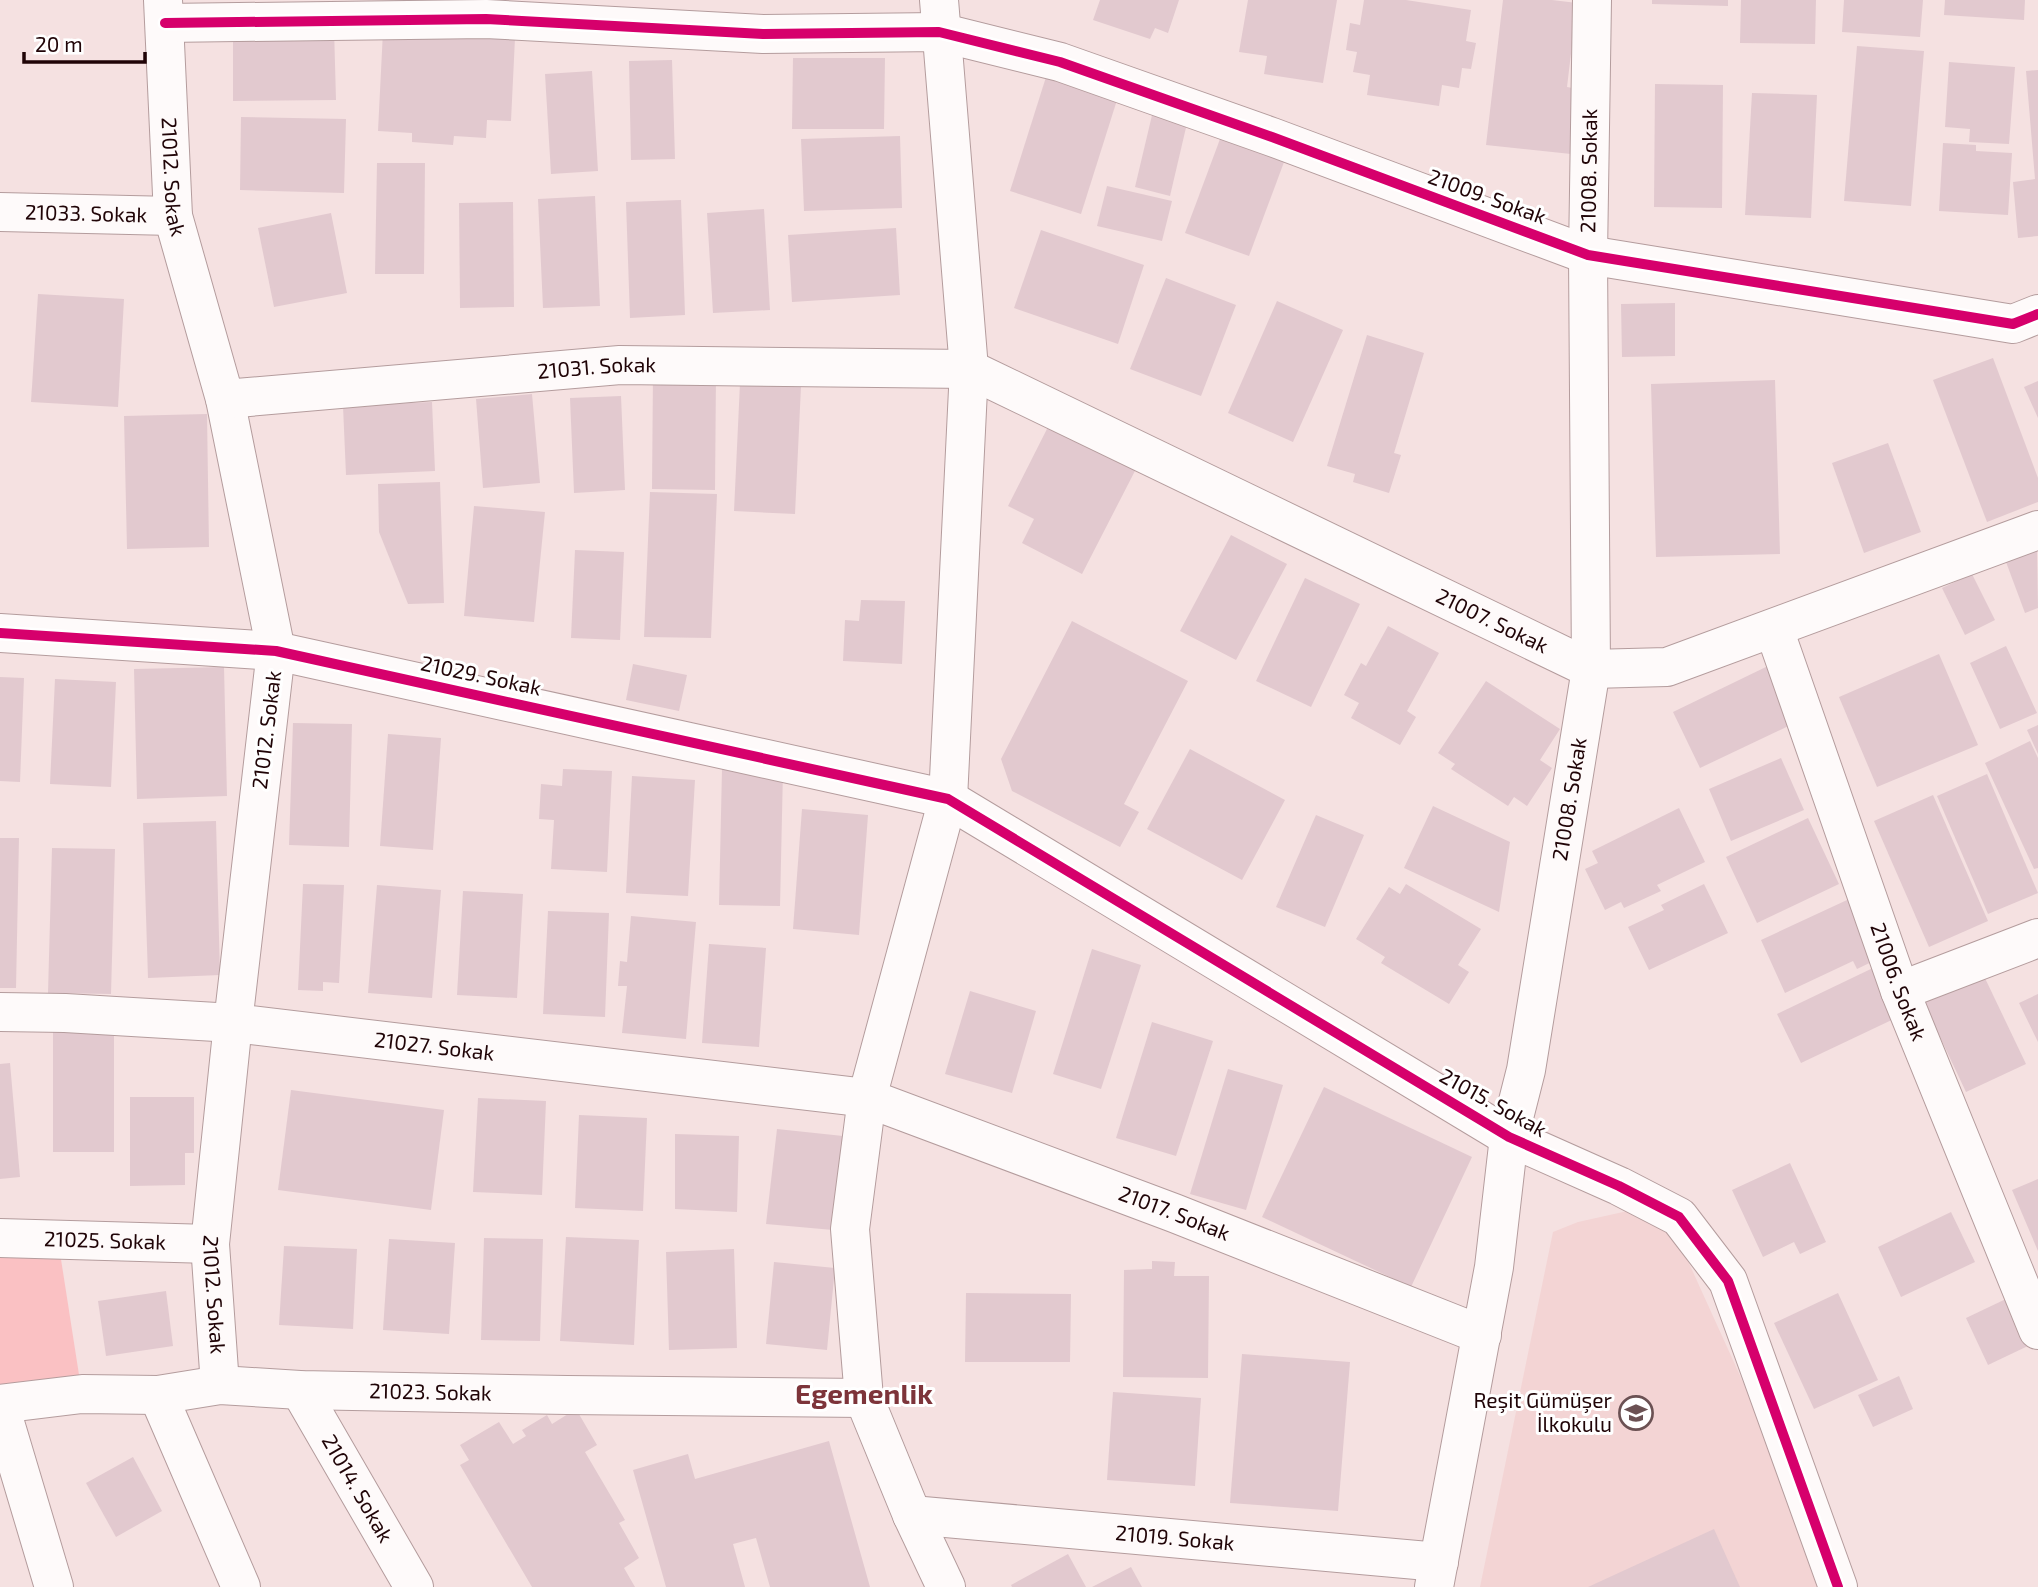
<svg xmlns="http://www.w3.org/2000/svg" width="2038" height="1587" viewBox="0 0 2038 1587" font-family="'Exo 2',sans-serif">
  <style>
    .built { fill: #f3d4d4 }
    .green { fill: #fac1c3 }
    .building { fill: #e2c9cf }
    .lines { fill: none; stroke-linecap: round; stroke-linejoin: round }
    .minor-casing { stroke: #b49c9d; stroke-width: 40 }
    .minor { stroke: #fefafa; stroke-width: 38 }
    .cycleway-casing { stroke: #fff; stroke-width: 15 }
    .cycleway { stroke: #d6006c; stroke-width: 10 }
    .labels { text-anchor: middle; stroke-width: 6; stroke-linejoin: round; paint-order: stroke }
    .street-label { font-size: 21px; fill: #200407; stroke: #fff }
    .poi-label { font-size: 21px; fill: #200407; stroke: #fff; text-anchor: end }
    .district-label { font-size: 28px; font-weight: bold; fill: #7d343a; stroke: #fff }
  </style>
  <rect width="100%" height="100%" fill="#f5e1e1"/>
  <polygon class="built" points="1641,1208 1678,1239 1836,1587 1480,1587 1553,1232 1578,1222"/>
  <polygon class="green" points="0,1238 58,1240 82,1394 0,1404"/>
  <g class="building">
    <polygon points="1100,0 1179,0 1168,33 1155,28 1150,39 1093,20"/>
    <polygon points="1248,0 1337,0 1323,83 1264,74 1267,56 1239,52"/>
    <polygon points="1364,0 1406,0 1471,10 1466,41 1476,43 1471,69 1462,68 1459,88 1442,85 1439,106 1367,95 1370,75 1353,72 1357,52 1346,50 1350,23 1360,25"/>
    <polygon points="1503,0 1552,0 1577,3 1567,87 1578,89 1571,154 1486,145"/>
    <polygon points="1652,0 1728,0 1728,6 1652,4"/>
    <polygon points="1741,0 1816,0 1815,44 1740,43"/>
    <polygon points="1844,0 1923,0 1920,37 1842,32"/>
    <polygon points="1945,0 2025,0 2024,20 1944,15"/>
    <polygon points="334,28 336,100 233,101 233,30"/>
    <polygon points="383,31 515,38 511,121 487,120 486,138 454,136 453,145 412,142 412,133 378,131"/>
    <polygon points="1857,46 1924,51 1911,206 1844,201"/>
    <polygon points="793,58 885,58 884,129 792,129"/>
    <polygon points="672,60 675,159 631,160 629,61"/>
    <polygon points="1949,62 2015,67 2009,144 1969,142 1970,129 1945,127"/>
    <polygon points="2038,70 2038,236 2018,238 2013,182 2035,179 2026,71"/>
    <polygon points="592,71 598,171 551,174 545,74"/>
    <polygon points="1046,77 1117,100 1081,214 1010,191"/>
    <polygon points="1655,84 1723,85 1722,208 1654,207"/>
    <polygon points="1752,93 1817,95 1811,218 1745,215"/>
    <polygon points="1153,111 1188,119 1170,196 1135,187"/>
    <polygon points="241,117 346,119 344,193 240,190"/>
    <polygon points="1223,131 1287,154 1249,256 1185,233"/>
    <polygon points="900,136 902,208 804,211 801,139"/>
    <polygon points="1943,143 1976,145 1976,151 2012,153 2008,215 1939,211"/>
    <polygon points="377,163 425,163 424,274 375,274"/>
    <polygon points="1107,186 1172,201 1162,241 1097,226"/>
    <polygon points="595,196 600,306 543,308 538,199"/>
    <polygon points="681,200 685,315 630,318 626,202"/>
    <polygon points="513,202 514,307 460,308 459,203"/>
    <polygon points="764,209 770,310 713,313 707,213"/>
    <polygon points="331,213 347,293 274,307 258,228"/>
    <polygon points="896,228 900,295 792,302 788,235"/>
    <polygon points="1041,230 1144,265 1118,344 1014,308"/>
    <polygon points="1166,278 1236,305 1201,396 1130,369"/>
    <polygon points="38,294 124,299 118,407 31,402"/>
    <polygon points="1277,301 1343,330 1293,442 1228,413"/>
    <polygon points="1675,303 1675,356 1622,357 1621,304"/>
    <polygon points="1367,335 1424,353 1394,453 1401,455 1389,493 1353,482 1355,474 1327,466"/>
    <polygon points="1993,358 2038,478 2038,502 1987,522 1933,380"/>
    <polygon points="653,373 716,374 715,490 652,489"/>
    <polygon points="1775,380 1780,554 1656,557 1651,384"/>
    <polygon points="2038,381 2038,418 2024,387"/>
    <polygon points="740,383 801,386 795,514 734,511"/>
    <polygon points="532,394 540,483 483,488 476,399"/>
    <polygon points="621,396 625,490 574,493 570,398"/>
    <polygon points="432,402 435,471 346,475 343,406"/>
    <polygon points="207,414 209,547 127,549 124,416"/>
    <polygon points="1050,423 1137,467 1082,574 1022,543 1034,519 1008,506"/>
    <polygon points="1888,443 1921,532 1864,553 1832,463"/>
    <polygon points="440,482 444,603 408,604 379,532 378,484"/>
    <polygon points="650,492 717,494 711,638 644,637"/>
    <polygon points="474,506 545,512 534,622 464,616"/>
    <polygon points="1231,535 1287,564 1236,660 1180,631"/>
    <polygon points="575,550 624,552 620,640 571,638"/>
    <polygon points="2037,550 2038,608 2025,613 2006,562"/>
    <polygon points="1972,574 1995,620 1965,635 1942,588"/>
    <polygon points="1305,578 1360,604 1311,707 1256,681"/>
    <polygon points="861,600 905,601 902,664 843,661 845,620 859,621"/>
    <polygon points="1072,621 1188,681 1124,804 1139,812 1120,847 1012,791 1001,759"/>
    <polygon points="1388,626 1439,653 1407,711 1416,717 1400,745 1351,718 1359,703 1344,695 1361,663 1366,666"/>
    <polygon points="2006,646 2037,713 2000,729 1970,663"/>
    <polygon points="1939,654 1978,745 1877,787 1839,697"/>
    <polygon points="633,664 687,675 679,711 626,700"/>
    <polygon points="1770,665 1797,722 1700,768 1673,712"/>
    <polygon points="224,667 227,796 137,799 134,669"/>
    <polygon points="0,677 24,678 20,782 0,781"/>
    <polygon points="55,679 116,682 111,787 50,784"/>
    <polygon points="1486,681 1560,729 1540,760 1552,768 1527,806 1514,797 1508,806 1451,769 1455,764 1438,753"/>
    <polygon points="293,723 352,724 349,847 289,845"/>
    <polygon points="2038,725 2038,754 2027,730"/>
    <polygon points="388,734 441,738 433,850 380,846"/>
    <polygon points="2030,741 2038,758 2038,868 2034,869 1985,763"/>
    <polygon points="1190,749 1285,800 1242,880 1147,829"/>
    <polygon points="1781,758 1804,810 1731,841 1709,789"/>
    <polygon points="563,769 612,771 607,872 551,869 554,820 539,819 541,784 562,786"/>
    <polygon points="722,769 783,770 780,906 719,905"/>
    <polygon points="1987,774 2038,893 1988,914 1937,796"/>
    <polygon points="632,776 695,780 688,896 626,893"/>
    <polygon points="1933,795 1988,921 1929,947 1874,821"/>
    <polygon points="1433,806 1510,842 1499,912 1404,868"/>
    <polygon points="1679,808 1705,862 1657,885 1661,891 1624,908 1621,902 1605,910 1585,869 1598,863 1592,851"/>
    <polygon points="802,809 868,815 859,935 793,929"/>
    <polygon points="1316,815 1364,835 1325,927 1276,907"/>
    <polygon points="1808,818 1839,884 1757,923 1726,857"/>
    <polygon points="216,821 220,975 148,978 143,823"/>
    <polygon points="0,838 19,838 16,988 0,988"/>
    <polygon points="52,848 115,849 111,994 48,993"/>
    <polygon points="303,884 344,885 339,983 323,982 323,991 298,990"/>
    <polygon points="1406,884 1481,929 1458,965 1469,972 1449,1004 1381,963 1385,957 1356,939 1389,887 1400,894"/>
    <polygon points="1704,884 1728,933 1649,970 1628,927 1664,910 1661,905"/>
    <polygon points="377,885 441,890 432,998 368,993"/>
    <polygon points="463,891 523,894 517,998 457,995"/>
    <polygon points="1860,894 1888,954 1857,969 1853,961 1785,993 1761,940"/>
    <polygon points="548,911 609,913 605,1017 543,1014"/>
    <polygon points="631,916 696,922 686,1039 622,1033 627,986 618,986 620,961 627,962"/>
    <polygon points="709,944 766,948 759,1047 702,1043"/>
    <polygon points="1092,949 1141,965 1101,1089 1053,1074"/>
    <polygon points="1875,967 1898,1017 1801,1063 1777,1014"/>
    <polygon points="1983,974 2026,1064 1966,1092 1924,1003"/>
    <polygon points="970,991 1036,1011 1012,1093 945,1074"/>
    <polygon points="2038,994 2038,1042 2019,1003"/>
    <polygon points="1152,1022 1213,1041 1176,1156 1116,1138"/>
    <polygon points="114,1023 114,1152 53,1152 53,1024"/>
    <polygon points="10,1063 20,1177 0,1179 0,1064"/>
    <polygon points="1228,1069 1283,1085 1246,1210 1190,1194"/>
    <polygon points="1324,1087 1472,1157 1411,1287 1262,1217"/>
    <polygon points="291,1090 444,1110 431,1210 278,1190"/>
    <polygon points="130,1097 194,1097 194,1153 185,1153 185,1185 130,1186"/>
    <polygon points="478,1098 546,1101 542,1195 473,1192"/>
    <polygon points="579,1115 647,1118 643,1211 575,1208"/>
    <polygon points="777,1129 843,1136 833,1230 766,1224"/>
    <polygon points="675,1134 739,1136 737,1212 675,1209"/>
    <polygon points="1790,1163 1826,1242 1800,1254 1794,1242 1763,1257 1732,1190"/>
    <polygon points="2038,1179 2038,1251 2012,1190"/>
    <polygon points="1951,1212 1975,1262 1901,1297 1878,1247"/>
    <polygon points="566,1237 639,1240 634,1345 560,1341"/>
    <polygon points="484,1238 543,1239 540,1341 481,1340"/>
    <polygon points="389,1239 455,1243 449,1334 383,1330"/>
    <polygon points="284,1246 357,1249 353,1329 279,1325"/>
    <polygon points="734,1249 737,1348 669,1350 666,1252"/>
    <polygon points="1152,1261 1175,1262 1174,1276 1209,1276 1208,1378 1123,1377 1124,1270 1152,1269"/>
    <polygon points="774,1262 835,1268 827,1350 766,1344"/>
    <polygon points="166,1291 173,1346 106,1356 98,1301"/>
    <polygon points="966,1293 1071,1294 1070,1362 965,1362"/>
    <polygon points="1838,1293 1878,1380 1814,1409 1774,1323"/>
    <polygon points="2008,1298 2030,1345 1988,1365 1966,1318"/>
    <polygon points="1242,1354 1350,1362 1338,1511 1230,1503"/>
    <polygon points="1899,1376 1913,1409 1873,1427 1858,1395"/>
    <polygon points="1113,1392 1201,1398 1195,1486 1107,1480"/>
    <polygon points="576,1409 597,1445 585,1452 625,1520 619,1523 639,1558 624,1568 635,1587 532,1587 460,1465 469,1460 460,1445 499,1422 513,1444 526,1436 522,1430 547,1415 552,1424"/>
    <polygon points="829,1441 870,1587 770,1587 756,1538 733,1544 745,1587 666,1587 633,1470 688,1454 695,1479"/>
    <polygon points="133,1457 162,1511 116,1537 86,1483"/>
    <polygon points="1714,1529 1740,1587 1588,1587"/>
    <polygon points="1068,1554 1086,1587 1012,1587 1011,1585"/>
    <polygon points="1131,1567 1142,1587 1092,1587"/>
  </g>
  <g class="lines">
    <g class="minor-casing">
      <g id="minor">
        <path id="s1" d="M163,0L173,216L225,399L276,651L233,1023L210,1244L220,1385"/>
        <polyline points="939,0 969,369 948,799 867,1098 850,1229 864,1398 912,1515 946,1587"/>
        <polyline points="165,23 486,19 763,34 939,32 1060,62 1272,137 1588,255 2013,324 2038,314"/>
        <path id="s2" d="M0,212L173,216"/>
        <path id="s3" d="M225,399L620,365L969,369L1591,669L1667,667L2038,530"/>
        <path id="s4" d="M1774,629L1900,991L2038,1330"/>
        <polyline points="0,633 276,651 948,799 1509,1137 1619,1186 1679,1217 1728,1281 1838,1587"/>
        <polyline points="1900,991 2038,938"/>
        <path id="s5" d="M0,1012L65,1013L233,1023L867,1098L1174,1213L1482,1335"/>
        <path id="s6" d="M0,1238L210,1244"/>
        <path id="s7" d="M300,1390L414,1587"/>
        <polyline points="158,1395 241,1587"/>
        <path id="s8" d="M0,1404L82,1394L158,1395L220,1385L300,1390L567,1395L864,1398"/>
        <polyline points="0,1406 54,1587"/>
        <path id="s9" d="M912,1515L1439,1562"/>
        <path id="s10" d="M1434,1587L1494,1267L1509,1137L1526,1070L1591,669L1588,255L1592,0"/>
      </g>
    </g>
    <use href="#minor" class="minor"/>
    <g class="cycleway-casing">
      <g id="cycleway">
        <polyline points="165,23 486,19 763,34 939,32 1060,62 1272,137 1588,255 2013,324 2038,314"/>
        <polyline points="0,633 276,651 948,799 1509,1137 1619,1186 1679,1217 1728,1281 1838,1587"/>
      </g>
    </g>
    <use href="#cycleway" class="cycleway"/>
  </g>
  <defs>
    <g id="school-ring" transform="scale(1.75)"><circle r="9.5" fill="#fff" stroke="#6b5153" stroke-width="1.5"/><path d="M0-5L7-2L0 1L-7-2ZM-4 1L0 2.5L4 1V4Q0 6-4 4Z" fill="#6b5153"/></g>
  </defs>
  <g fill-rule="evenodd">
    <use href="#school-ring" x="1636" y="1413"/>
  </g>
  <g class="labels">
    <g class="street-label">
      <text dy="7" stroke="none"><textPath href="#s10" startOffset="1430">21008. Sokak</textPath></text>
      <text dy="7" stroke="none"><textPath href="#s1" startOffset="177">21012. Sokak</textPath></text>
      <text transform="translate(1487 197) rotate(20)" y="7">21009. Sokak</text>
      <text dy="7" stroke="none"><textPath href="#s2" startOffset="86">21033. Sokak</textPath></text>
      <text dy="7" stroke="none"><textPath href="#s3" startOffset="373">21031. Sokak</textPath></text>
      <text dy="7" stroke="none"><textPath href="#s3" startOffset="1326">21007. Sokak</textPath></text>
      <text transform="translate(481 676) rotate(12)" y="7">21029. Sokak</text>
      <text transform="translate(267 730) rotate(-83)" y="7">21012. Sokak</text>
      <text dy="7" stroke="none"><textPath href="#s10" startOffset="800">21008. Sokak</textPath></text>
      <text dy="7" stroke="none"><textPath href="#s4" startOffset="374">21006. Sokak</textPath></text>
      <text dy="7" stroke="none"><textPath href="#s5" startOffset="436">21027. Sokak</textPath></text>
      <text transform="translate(1493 1103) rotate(29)" y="7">21015. Sokak</text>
      <text dy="7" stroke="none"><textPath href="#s5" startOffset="1200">21017. Sokak</textPath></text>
      <text dy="7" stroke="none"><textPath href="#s6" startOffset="105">21025. Sokak</textPath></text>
      <text dy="7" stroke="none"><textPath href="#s1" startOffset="1311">21012. Sokak</textPath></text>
      <text dy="7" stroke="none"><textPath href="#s8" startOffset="432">21023. Sokak</textPath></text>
      <text dy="7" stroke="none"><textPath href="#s7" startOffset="114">21014. Sokak</textPath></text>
      <text dy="7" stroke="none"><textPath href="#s9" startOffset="264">21019. Sokak</textPath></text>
    </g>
    <g class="poi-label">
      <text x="1612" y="1408">Reşit Gümüşer<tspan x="1612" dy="24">İlkokulu</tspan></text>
    </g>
    <g class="district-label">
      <text x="864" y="1404">Egemenlik</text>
    </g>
  </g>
  <path d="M24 52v10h121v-10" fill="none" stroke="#200407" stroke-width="3.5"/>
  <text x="35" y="52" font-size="21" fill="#200407" stroke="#ffffff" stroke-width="5" paint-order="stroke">20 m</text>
</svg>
